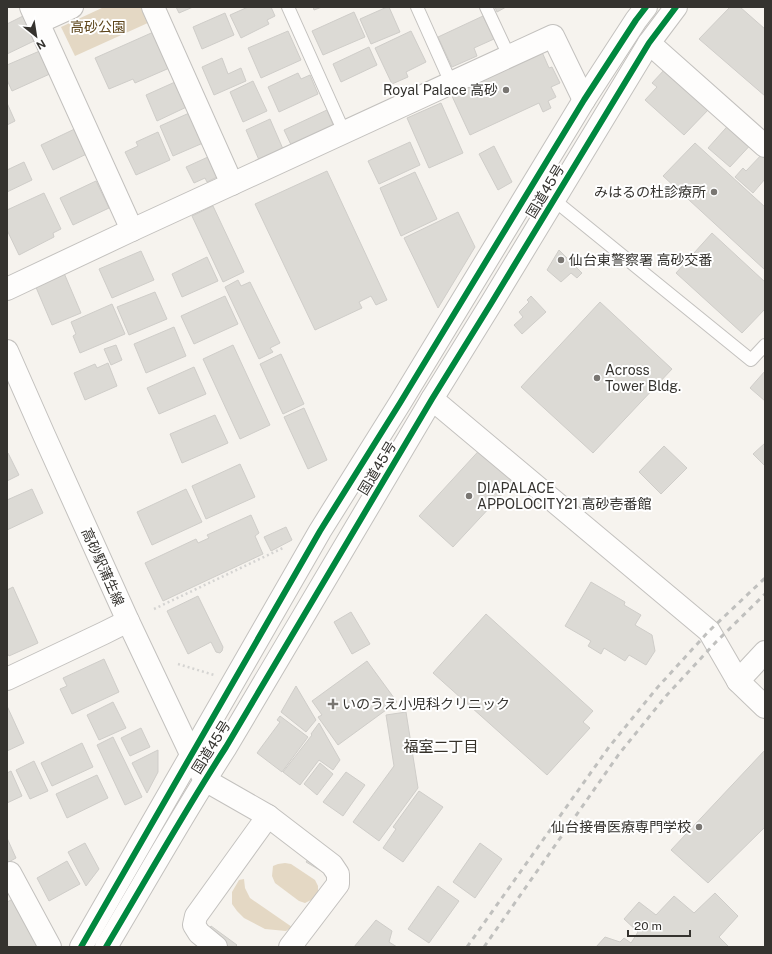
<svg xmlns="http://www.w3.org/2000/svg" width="772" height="954" viewBox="0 0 772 954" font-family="'Public Sans','Noto Sans JP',sans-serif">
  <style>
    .green { fill: #e4d8c4 }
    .building { fill: #dcdad5; stroke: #cfcdc9 }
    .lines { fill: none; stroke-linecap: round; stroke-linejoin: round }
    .service-casing { stroke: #c3c1be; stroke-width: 14 }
    .minor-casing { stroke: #c3c1be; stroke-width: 24 }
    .tertiary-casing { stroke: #c3c1be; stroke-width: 24 }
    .trunk-casing { stroke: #c3c1be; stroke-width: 24 }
    .path { stroke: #d5d4d2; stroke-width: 2.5; stroke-dasharray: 2 3; stroke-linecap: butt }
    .service { stroke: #fefdfc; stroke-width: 12 }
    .minor { stroke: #fefdfc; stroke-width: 22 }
    .tertiary { stroke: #fefdfc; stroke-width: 22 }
    .trunk { stroke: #fefdfc; stroke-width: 22 }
    .rail { stroke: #c0c0be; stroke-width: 3; stroke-dasharray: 5 5; stroke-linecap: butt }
    .cycleway-casing { stroke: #fff; stroke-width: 8 }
    .cycleway { stroke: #00873e; stroke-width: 6 }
    .poi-dot { fill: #797672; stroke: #fff; stroke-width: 1.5 }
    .labels { text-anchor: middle; stroke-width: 4; stroke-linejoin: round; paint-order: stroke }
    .park-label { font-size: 14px; fill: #5e461c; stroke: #fff }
    .poi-label { font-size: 14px; fill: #35332f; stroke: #fff; text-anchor: start }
    .street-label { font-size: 14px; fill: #35332f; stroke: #fff }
    .neighbourhood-label { font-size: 15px; fill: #36322a; stroke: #fff }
  </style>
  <rect width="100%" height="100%" fill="#f6f3ee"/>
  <g class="green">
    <polygon points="104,7 143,7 150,22 75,56 61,27"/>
    <polygon points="285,863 291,864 315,880 318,886 318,893 315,898 305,903 299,901 275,883 272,876 273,866 278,864"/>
    <polygon points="244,879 245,888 250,898 292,927 286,931 265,929 244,918 237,911 232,904 232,892 239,880"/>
  </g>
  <g class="building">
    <polygon points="176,7 193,7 179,13"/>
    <polygon points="248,7 271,7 275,16 267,20 269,24 241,38 230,15"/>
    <polygon points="313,7 322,7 314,10"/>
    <polygon points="387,7 389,7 400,32 371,44 360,19"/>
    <polygon points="495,7 506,7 497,12"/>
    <polygon points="730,7 740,7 765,29 765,96 699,39"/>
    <polygon points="354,12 365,37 323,55 312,31"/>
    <polygon points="225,13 234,35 202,49 193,27"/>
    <polygon points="23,16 34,41 7,54 7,24"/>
    <polygon points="483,16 494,39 474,48 477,56 452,67 438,37"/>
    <polygon points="158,30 174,66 135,83 133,79 109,89 95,58"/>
    <polygon points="288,31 301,60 261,78 248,48"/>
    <polygon points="411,31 426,62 406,72 408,77 392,84 375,48"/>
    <polygon points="369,47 377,65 341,82 333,64"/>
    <polygon points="42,50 52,73 12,91 7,80 7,65"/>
    <polygon points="542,52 549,68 552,67 560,83 551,87 556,97 548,101 551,108 543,112 539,103 470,135 451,94"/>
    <polygon points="222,58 228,74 241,68 246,81 214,95 202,67"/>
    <polygon points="665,69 709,109 684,135 645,100 657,87 652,83"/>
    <polygon points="298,73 301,79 310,75 318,94 279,112 268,87"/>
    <polygon points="184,78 195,103 157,121 146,95"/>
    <polygon points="253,81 267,111 243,122 230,92"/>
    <polygon points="7,103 15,121 7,125"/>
    <polygon points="441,103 463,153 429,168 407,118"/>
    <polygon points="196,110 210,140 173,156 160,126"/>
    <polygon points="327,110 336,132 294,151 284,130"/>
    <polygon points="270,119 283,149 259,160 246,130"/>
    <polygon points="733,120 755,140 730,167 708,148"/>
    <polygon points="83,125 95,150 53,170 41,145"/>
    <polygon points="158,132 170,160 136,175 125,152 138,146 136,142"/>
    <polygon points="410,142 420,165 379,184 368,161"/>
    <polygon points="695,143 765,207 765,270 663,176"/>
    <polygon points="494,146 512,182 498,190 479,154"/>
    <polygon points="764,152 765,153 765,179 753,193 735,177 743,168 746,171"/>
    <polygon points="208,157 217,177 207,182 205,178 194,183 186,167"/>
    <polygon points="24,162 32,180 7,192 7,170"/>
    <polygon points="327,171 387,300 376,305 371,296 359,302 362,308 315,330 255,204"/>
    <polygon points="415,172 437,219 401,236 380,188"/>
    <polygon points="96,181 109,208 73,225 60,198"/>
    <polygon points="44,193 61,229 53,233 54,237 19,255 7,230 7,210"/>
    <polygon points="213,206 244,272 223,282 192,216"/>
    <polygon points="458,212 475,247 438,308 404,238"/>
    <polygon points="712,233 765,282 765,309 742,333 676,273"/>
    <polygon points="559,250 582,273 577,278 571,273 561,282 547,270"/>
    <polygon points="141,251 154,280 112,298 99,269"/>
    <polygon points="207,257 218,281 182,297 172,274"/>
    <polygon points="64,273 81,313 52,325 35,285"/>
    <polygon points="238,280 241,286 250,282 280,343 270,348 273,352 259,359 225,287"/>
    <polygon points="155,292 167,319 129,335 117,307"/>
    <polygon points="225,296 238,324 194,344 181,316"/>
    <polygon points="531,296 546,312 522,334 514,325 523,317 519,312 529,302 527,300"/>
    <polygon points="600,302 672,369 593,453 521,387"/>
    <polygon points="112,304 125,334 80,353 73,336 76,334 71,322"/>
    <polygon points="174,327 186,356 146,373 134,344"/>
    <polygon points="116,345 122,360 111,365 104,349"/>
    <polygon points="233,345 270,425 240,439 203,359"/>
    <polygon points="281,354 304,404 283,414 260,364"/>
    <polygon points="108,363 117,386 85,400 74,373 95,364 97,368"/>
    <polygon points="194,367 206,394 159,414 147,388"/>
    <polygon points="765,371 765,401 750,388"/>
    <polygon points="304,408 327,460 308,469 284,417"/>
    <polygon points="215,415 228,443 182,463 170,434"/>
    <polygon points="765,443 765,466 753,454"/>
    <polygon points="485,444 519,476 453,547 419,516"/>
    <polygon points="664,446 687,468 661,494 639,472"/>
    <polygon points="8,453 19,475 7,481 7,454"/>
    <polygon points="240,464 255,497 206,519 192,486"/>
    <polygon points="32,489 43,513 7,530 7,500"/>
    <polygon points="186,489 202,522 152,545 137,512"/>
    <polygon points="251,515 259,533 255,536 263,554 163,601 145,563 196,539 198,543 209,538 207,535"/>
    <polygon points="286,527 292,540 271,551 264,537"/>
    <polygon points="591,582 625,602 624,605 641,615 635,625 652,635 655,651 646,665 629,655 625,661 604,648 601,654 588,646 591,641 565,626"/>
    <polygon points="13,587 38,643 9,656 7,653 7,590"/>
    <polygon points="198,596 223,647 222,651 220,653 216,652 211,642 188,654 167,611"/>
    <polygon points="351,612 370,644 352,654 334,622"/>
    <polygon points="486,614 593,711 583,722 590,728 547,775 433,673"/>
    <polygon points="104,659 119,692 72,714 60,689 67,686 63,678"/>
    <polygon points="367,661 397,702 338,745 318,717 322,715 312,701"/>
    <polygon points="296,686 316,720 306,732 281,712"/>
    <polygon points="113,702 126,728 99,740 87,715"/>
    <polygon points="7,706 24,743 7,751"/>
    <polygon points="406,712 418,788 379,841 353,822 394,766 386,715"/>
    <polygon points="280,716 308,737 282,772 257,753 280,722 277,720"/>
    <polygon points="319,723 340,760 333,770 319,760 300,785 283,772 312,735 311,734"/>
    <polygon points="141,728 150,747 130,756 121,738"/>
    <polygon points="113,737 142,797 125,805 97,745"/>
    <polygon points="82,743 93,767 52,786 41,763"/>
    <polygon points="158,750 158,772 147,793 132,763"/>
    <polygon points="765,750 765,827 708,883 671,850"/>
    <polygon points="34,761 48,791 30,799 16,770"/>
    <polygon points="320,763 333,774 317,795 304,784"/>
    <polygon points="11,771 22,796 7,803 7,773"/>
    <polygon points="346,772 365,785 343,816 323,802"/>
    <polygon points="97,775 108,798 67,818 56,794"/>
    <polygon points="419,791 443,807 403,862 383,848 396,829 393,827"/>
    <polygon points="7,838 16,858 7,863"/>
    <polygon points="85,843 99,869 86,886 68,852"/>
    <polygon points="480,843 502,859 475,898 453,882"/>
    <polygon points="310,857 326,867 323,872 306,862"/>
    <polygon points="67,861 80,884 49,901 37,878"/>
    <polygon points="438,886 459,901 429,943 408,929"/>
    <polygon points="715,893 738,916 719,937 729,947 596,947 605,937 620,942 624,938 631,943 638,932 624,919 639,902 656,915 674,896 694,913"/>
    <polygon points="19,896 43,947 7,947 7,902"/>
    <polygon points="376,920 392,931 389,942 397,947 354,947"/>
    <polygon points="211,926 237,945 235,947 226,947 206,933"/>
  </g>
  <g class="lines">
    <g class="service-casing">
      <g id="service">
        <polyline points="288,7 344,132"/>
        <polyline points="417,7 451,83"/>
        <polyline points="486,7 509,56"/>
        <polyline points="554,200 751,360 765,345"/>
      </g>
    </g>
    <g class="minor-casing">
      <g id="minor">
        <polyline points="31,7 132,230"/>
        <polyline points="153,7 232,184"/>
        <polyline points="39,22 72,7"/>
        <polyline points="649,43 765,146"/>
        <polyline points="7,289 132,230 553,36 584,100"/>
        <polyline points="432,399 709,631 738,681 765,707"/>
        <polyline points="7,679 104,633 128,621"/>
        <polyline points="738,681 765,652"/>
        <polyline points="205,780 268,816 332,865 338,874 338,884 290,947"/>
        <polyline points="7,874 10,873 50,947"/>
        <polyline points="216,947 199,933 194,925 196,916 268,816"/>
      </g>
    </g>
    <g class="tertiary-casing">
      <polyline id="tertiary" points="7,351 44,435 128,621 192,756 205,780"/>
    </g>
    <g class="trunk-casing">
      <g id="trunk">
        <polyline points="81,947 320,531 400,403 584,100 636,20 646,7"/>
        <path d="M106,947C146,880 184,812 226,747L432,399L492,302L649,43L676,7"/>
      </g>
    </g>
    <g class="path">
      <polyline points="154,609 285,547"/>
      <polyline points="178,664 214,675"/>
    </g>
    <use href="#service" class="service"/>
    <use href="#minor" class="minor"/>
    <use href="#tertiary" class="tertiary"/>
    <use href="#trunk" class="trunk"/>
    <g class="rail">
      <polyline points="467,947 609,747 657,688 709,631 765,578"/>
      <polyline points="484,947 619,754 666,696 716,642 765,594"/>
    </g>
    <g class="cycleway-casing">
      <g id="cycleway">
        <polyline points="81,947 320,531 400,403 584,100 636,20 646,7"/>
        <path d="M106,947C146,880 184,812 226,747L432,399L492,302L649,43L676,7"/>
      </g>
    </g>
    <use href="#cycleway" class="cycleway"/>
  </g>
  <g class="poi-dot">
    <circle cx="506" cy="90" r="4"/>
    <circle cx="714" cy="192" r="4"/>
    <circle cx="561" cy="260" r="4"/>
    <circle cx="597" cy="378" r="4"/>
    <circle cx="469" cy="496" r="4"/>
    <path d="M331 698h4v4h4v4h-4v4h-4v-4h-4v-4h4z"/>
    <circle cx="699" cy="827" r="4"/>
  </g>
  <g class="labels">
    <g class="park-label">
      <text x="98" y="32">高砂公園</text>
    </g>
    <g class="poi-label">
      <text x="498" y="95" text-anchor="end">Royal Palace 高砂</text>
      <text x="706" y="197" text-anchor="end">みはるの杜診療所</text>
      <text x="569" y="265">仙台東警察署 高砂交番</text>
      <text x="605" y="375">Across<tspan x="605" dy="16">Tower Bldg.</tspan></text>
      <text x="477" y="493">DIAPALACE<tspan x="477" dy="16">APPOLOCITY21 高砂壱番館</tspan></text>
      <text x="342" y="709">いのうえ小児科クリニック</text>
      <text x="691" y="832" text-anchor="end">仙台接骨医療専門学校</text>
    </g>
    <g class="street-label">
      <text transform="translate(545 191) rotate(-59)" y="5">国道45号</text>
      <text transform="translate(377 468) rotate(-59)" y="5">国道45号</text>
      <text transform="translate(103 567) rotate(66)" y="5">高砂駅蒲生線</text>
      <text transform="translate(211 747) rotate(-58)" y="5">国道45号</text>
    </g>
    <g class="neighbourhood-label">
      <text x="441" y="752">福室二丁目</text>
    </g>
  </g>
  <rect width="772" height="954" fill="none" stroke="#35332f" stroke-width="16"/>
  <g transform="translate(36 36) rotate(150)" stroke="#ffffff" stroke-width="3" paint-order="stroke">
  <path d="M0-3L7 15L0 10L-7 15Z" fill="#35332f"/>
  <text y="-6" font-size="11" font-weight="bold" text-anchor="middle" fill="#35332f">N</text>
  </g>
  <path d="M628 930v6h62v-6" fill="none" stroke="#35332f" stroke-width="2"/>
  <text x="634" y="930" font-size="12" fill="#35332f" stroke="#ffffff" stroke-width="3" paint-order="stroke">20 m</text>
</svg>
